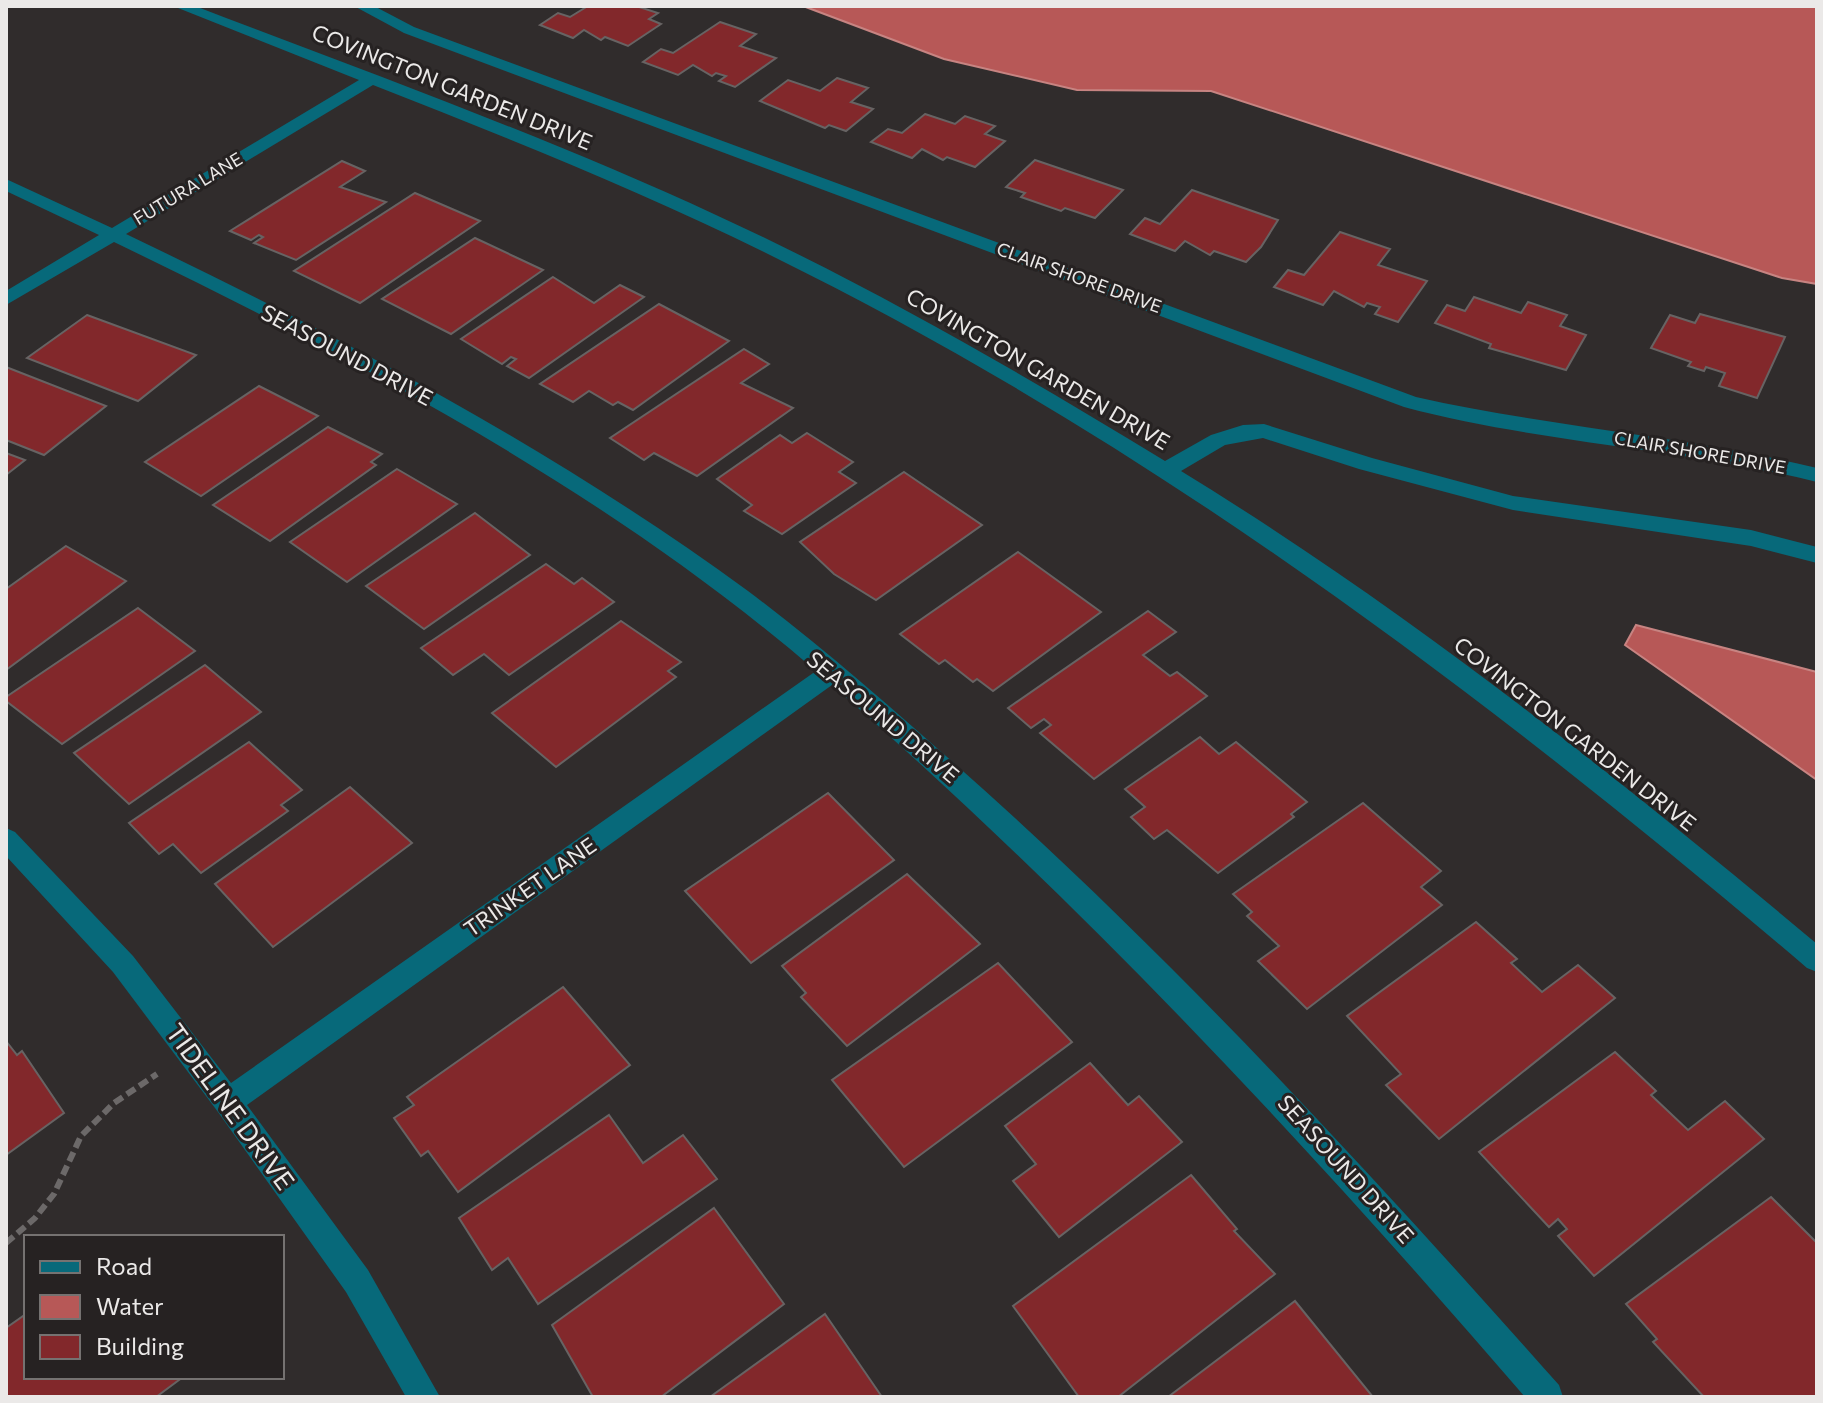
<svg xmlns="http://www.w3.org/2000/svg" width="1823" height="1403" viewBox="0 0 1823 1403" font-family="Commissioner,sans-serif">
  <style>
    .water { fill: #b75857; stroke: #c78482; stroke-width: 2 }
    .building { fill: #82282b; stroke: #676363; stroke-width: 2 }
    .lines { fill: none; stroke-linecap: round; stroke-linejoin: round }
    .path { stroke: #6c6969; stroke-width: 6; stroke-dasharray: 10 5; stroke-linecap: butt }
    .minor { fill: #07697a; fill-rule: evenodd }
    .labels { text-anchor: middle; stroke-width: 6; stroke-linejoin: round; paint-order: stroke }
    .far-street-label { font-size: 18px; fill: #ebe9e8; stroke: #262222 }
    .street-label { font-size: 22px; fill: #ebe9e8; stroke: #262222 }
    .near-street-label { font-size: 26px; fill: #ebe9e8; stroke: #262222 }
  </style>
  <rect width="100%" height="100%" fill="#302c2c"/>
  <g class="water">
    <polygon points="803,6 1817,6 1817,284 1782,278 1211,91 1077,90 944,59"/>
    <polygon points="1636,625 1817,672 1817,780 1625,645"/>
  </g>
  <g class="building">
    <polygon points="588,6 636,6 658,13 649,19 661,24 628,46 605,37 601,40 584,30 573,38 540,25 558,13 570,17"/>
    <polygon points="720,22 756,34 740,46 776,58 735,87 719,81 726,76 716,73 712,76 693,65 678,75 643,62 661,49 673,53"/>
    <polygon points="837,78 868,88 851,102 873,109 846,131 829,125 825,128 760,101 788,80 820,91"/>
    <polygon points="925,114 955,124 965,116 995,126 985,134 1005,141 975,167 947,157 943,160 922,149 912,158 871,142 888,129 902,133"/>
    <polygon points="1035,160 1123,190 1095,218 1065,208 1061,211 1021,197 1025,193 1006,187"/>
    <polygon points="342,161 365,171 340,187 386,202 296,260 254,243 263,237 259,235 251,240 230,231"/>
    <polygon points="1192,190 1278,220 1261,247 1246,262 1214,251 1210,255 1185,241 1175,251 1130,234 1145,218 1160,224"/>
    <polygon points="415,193 480,221 360,303 294,271"/>
    <polygon points="1340,232 1390,249 1378,265 1427,281 1398,322 1375,314 1380,307 1367,303 1364,307 1334,291 1323,305 1274,287 1288,270 1304,275"/>
    <polygon points="475,238 543,270 451,334 382,299"/>
    <polygon points="553,277 594,303 620,285 644,297 529,378 507,366 516,359 511,357 502,364 461,339"/>
    <polygon points="1474,297 1521,313 1528,302 1567,315 1560,326 1586,335 1566,370 1489,348 1491,344 1435,323 1447,305 1465,311"/>
    <polygon points="659,304 729,341 633,410 618,402 613,405 589,391 573,402 540,384"/>
    <polygon points="1700,314 1785,337 1757,398 1719,386 1725,373 1706,367 1704,371 1688,366 1691,362 1651,348 1670,315 1695,323"/>
    <polygon points="87,315 196,355 138,401 27,358"/>
    <polygon points="744,349 769,364 741,383 793,408 697,476 654,453 644,460 610,438"/>
    <polygon points="6,367 106,406 44,455 6,440"/>
    <polygon points="259,386 318,416 201,496 145,462"/>
    <polygon points="328,427 382,454 371,462 376,465 270,541 213,505"/>
    <polygon points="807,433 853,462 839,472 856,483 782,534 744,511 752,505 717,479 780,435 792,443"/>
    <polygon points="6,453 25,460 6,475"/>
    <polygon points="397,469 457,504 347,582 290,542"/>
    <polygon points="904,472 982,525 876,600 834,574 800,542"/>
    <polygon points="475,513 530,555 424,629 366,586"/>
    <polygon points="66,546 126,581 6,670 6,589"/>
    <polygon points="1018,552 1101,612 993,691 977,679 973,682 945,660 939,664 900,634"/>
    <polygon points="546,564 574,584 582,578 614,602 509,675 484,654 453,675 421,648"/>
    <polygon points="138,608 195,651 62,744 6,701 6,697"/>
    <polygon points="1148,611 1176,632 1143,655 1170,676 1177,672 1207,696 1094,779 1040,733 1051,725 1044,719 1031,728 1008,708"/>
    <polygon points="621,621 681,662 668,671 676,677 556,767 492,713"/>
    <polygon points="205,665 261,712 129,804 74,753"/>
    <polygon points="1200,737 1219,754 1236,742 1307,802 1291,814 1294,817 1218,873 1167,830 1154,839 1131,817 1145,807 1125,789"/>
    <polygon points="249,742 302,790 281,805 288,811 201,873 173,844 159,854 129,823"/>
    <polygon points="350,787 412,843 273,947 215,884"/>
    <polygon points="828,793 894,860 751,963 685,891"/>
    <polygon points="1363,803 1441,871 1421,887 1442,905 1307,1009 1258,961 1279,946 1247,916 1252,912 1233,894"/>
    <polygon points="907,874 980,944 847,1046 801,997 806,993 782,966"/>
    <polygon points="1476,922 1517,959 1511,963 1542,992 1578,965 1615,998 1439,1139 1386,1085 1401,1074 1347,1016"/>
    <polygon points="998,963 1072,1042 904,1167 832,1080"/>
    <polygon points="563,987 630,1065 458,1192 428,1151 421,1156 394,1118 414,1105 407,1097"/>
    <polygon points="6,1041 17,1055 22,1051 64,1113 6,1155"/>
    <polygon points="1615,1052 1656,1091 1651,1095 1688,1130 1725,1101 1764,1139 1594,1276 1558,1236 1567,1229 1558,1219 1549,1227 1479,1152"/>
    <polygon points="1090,1063 1128,1105 1139,1096 1182,1142 1059,1237 1013,1181 1036,1164 1005,1126"/>
    <polygon points="609,1115 643,1163 683,1135 717,1179 538,1304 508,1258 492,1270 459,1218"/>
    <polygon points="1191,1175 1237,1229 1234,1231 1275,1274 1118,1397 1079,1397 1013,1306"/>
    <polygon points="1771,1197 1817,1243 1817,1397 1704,1397 1653,1342 1657,1339 1626,1304"/>
    <polygon points="714,1208 784,1304 661,1397 593,1397 552,1325"/>
    <polygon points="1295,1301 1373,1397 1168,1397"/>
    <polygon points="26,1314 26,1377 183,1377 156,1397 6,1397 6,1328"/>
    <polygon points="825,1314 882,1397 710,1397"/>
  </g>
  <g class="lines">
    <polyline class="path" points="6,1243 35,1218 54,1194 81,1136 114,1103 157,1074"/>
    <g class="minor">
      <path d="M173,6H195C369,73 546,136 716,215C871,286 1019,372 1165,461L1211,435L1243,425L1264,424L1372,458L1513,496L1751,530L1817,547V563L1751,546L1513,510L1359,469L1263,438L1225,445L1181,471C1406,609 1614,774 1817,944V972L1807,968C1488,696 1150,442 772,256C643,192 508,138 373,85L126,234C343,338 554,449 748,591C820,645 888,705 955,764C1172,956 1367,1169 1559,1385L1563,1397H1525C1307,1144 1084,905 832,685L247,1105L368,1270L440,1397H406L346,1292L218,1112L113,972L6,856V828L15,832L133,956L231,1083L816,671C608,492 360,361 114,242L6,305V291L99,235L6,191V179L112,228L359,80Z"/>
      <path d="M354,6H374L414,27L1416,397C1549,427 1685,436 1817,468V482C1681,448 1539,443 1404,407L404,33Z"/>
    </g>
  </g>
  <g class="labels">
    <g class="far-street-label">
      <text transform="translate(188 189) rotate(-31)" y="6">FUTURA LANE</text>
      <text transform="translate(1079 278) rotate(20)" y="6">CLAIR SHORE DRIVE</text>
      <text transform="translate(1700 453) rotate(10)" y="6">CLAIR SHORE DRIVE</text>
    </g>
    <g class="street-label">
      <text transform="translate(452 87) rotate(22)" y="8">COVINGTON GARDEN DRIVE</text>
      <text transform="translate(347 355) rotate(28)" y="8">SEASOUND DRIVE</text>
      <text transform="translate(1038 369) rotate(30)" y="8">COVINGTON GARDEN DRIVE</text>
      <text transform="translate(883 717) rotate(40)" y="8">SEASOUND DRIVE</text>
      <text transform="translate(1575 734) rotate(38)" y="8">COVINGTON GARDEN DRIVE</text>
      <text transform="translate(530 887) rotate(-35)" y="8">TRINKET LANE</text>
      <text transform="translate(1346 1169) rotate(48)" y="8">SEASOUND DRIVE</text>
    </g>
    <g class="near-street-label">
      <text transform="translate(230 1107) rotate(54)" y="9">TIDELINE DRIVE</text>
    </g>
  </g>
  <rect width="1823" height="1403" fill="none" stroke="#ebe9e8" stroke-width="16"/>
  <rect x="24" y="1235" width="260" height="144" fill="#262222" stroke="#757271" stroke-width="2"/>
  <rect x="40" y="1261" width="40" height="12" fill="#07697a" stroke="#757271" stroke-width="2"/>
  <text x="96" y="1275" font-size="24" fill="#ebe9e8">Road</text>
  <rect x="40" y="1295" width="40" height="24" fill="#b75857" stroke="#757271" stroke-width="2"/>
  <text x="96" y="1315" font-size="24" fill="#ebe9e8">Water</text>
  <rect x="40" y="1335" width="40" height="24" fill="#82282b" stroke="#757271" stroke-width="2"/>
  <text x="96" y="1355" font-size="24" fill="#ebe9e8">Building</text>
</svg>
